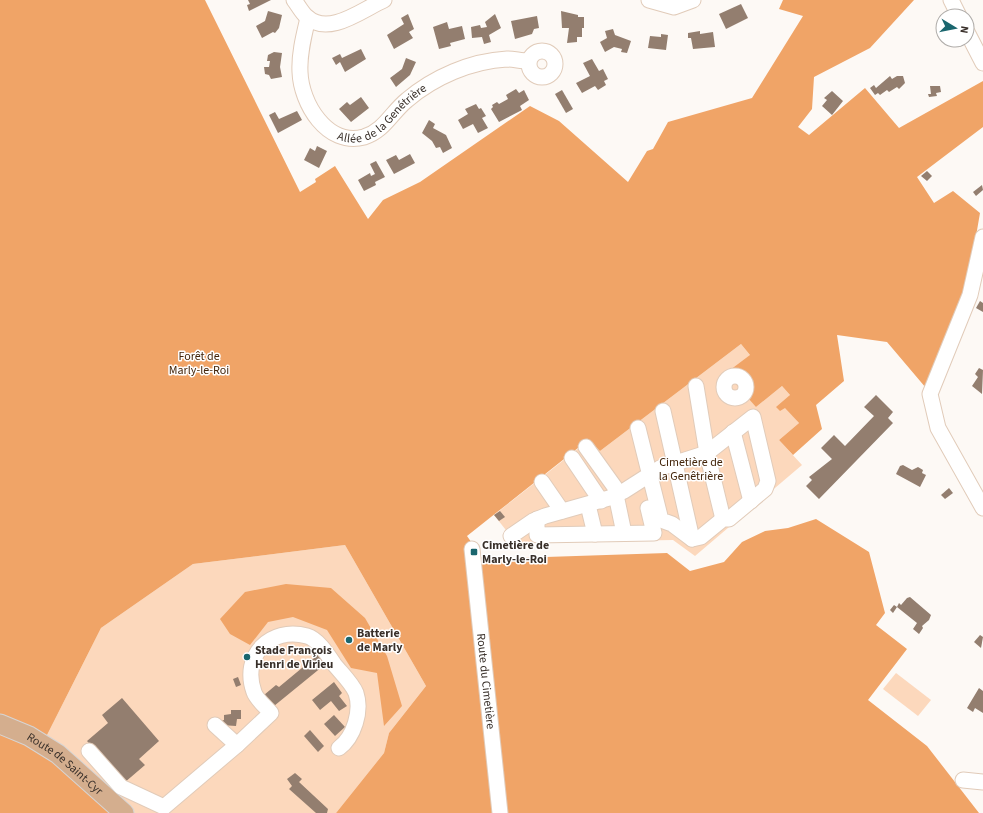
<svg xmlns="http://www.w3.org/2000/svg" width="983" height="813" viewBox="0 0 983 813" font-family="'Source Sans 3',sans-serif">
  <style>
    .green { fill: #fcd8bc }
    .forest { fill: #f0a467 }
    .building { fill: #937e6f }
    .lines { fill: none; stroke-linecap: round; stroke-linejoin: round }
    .minor-casing { stroke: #e1cbb9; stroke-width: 17 }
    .major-casing { stroke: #d7d5d4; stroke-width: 21 }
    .minor { stroke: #fff; stroke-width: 15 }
    .major { stroke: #d4ae8e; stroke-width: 19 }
    .poi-dot { fill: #1a666e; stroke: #fff; stroke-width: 1.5 }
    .labels { text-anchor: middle; stroke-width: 3; stroke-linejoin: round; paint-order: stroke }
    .street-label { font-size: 12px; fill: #382f29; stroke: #fff }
    .park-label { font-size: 12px; fill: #43250a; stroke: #fff }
    .poi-label { font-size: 12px; font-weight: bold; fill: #382f29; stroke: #fff; text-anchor: start }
  </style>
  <rect width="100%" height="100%" fill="#fdf9f5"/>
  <g class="green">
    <polygon points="741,344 750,355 756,407 782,386 790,395 785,407 799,423 779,440 802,465 695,556 673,540 516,543 494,515 589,440 600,451"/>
    <polygon points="345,545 426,686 389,733 384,753 336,813 133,813 46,737 101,628 193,564"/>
    <polygon points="896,673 931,700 918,716 883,689"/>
  </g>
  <g class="forest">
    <polygon points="0,0 205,0 300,192 316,182 315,179 335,166 368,219 383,200 420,182 530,106 559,121 628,182 647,151 653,149 668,122 752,98 803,16 779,9 783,0 914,0 870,48 814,77 812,109 798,127 809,135 865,88 899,128 983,81 983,127 917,177 934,203 953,191 980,213 966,294 926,388 887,342 837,335 844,381 816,405 822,429 793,455 779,440 799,423 785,408 780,411 776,407 790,395 782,386 756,407 726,373 750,355 741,344 600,451 588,440 467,536 483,559 667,553 690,571 724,562 742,542 765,531 788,528 816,519 869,552 885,613 876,625 907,649 868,700 927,746 979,813 336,813 384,753 389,733 426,686 345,545 193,564 101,628 46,737 133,813 0,813"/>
    <polygon points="286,584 331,588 365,618 387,656 402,706 384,726 377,673 351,668 327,630 293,617 268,622 250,645 230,634 220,619 245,592"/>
  </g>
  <g class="building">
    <polygon points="248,0 271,0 249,11 247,5 250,4"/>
    <polygon points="741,4 748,18 726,29 719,14"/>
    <polygon points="268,11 282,15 279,28 275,33 273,32 262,38 256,26 265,21"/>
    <polygon points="561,11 578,15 578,17 584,17 584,28 582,28 582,37 577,37 577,42 567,43 569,28 562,28"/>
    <polygon points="408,14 414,29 409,32 413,38 394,49 387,35 404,24 401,18"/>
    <polygon points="495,14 501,28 489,35 491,42 484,44 482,37 472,38 471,27 480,25 481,28 487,27 485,22"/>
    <polygon points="537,16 539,28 534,29 532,34 515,39 511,21"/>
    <polygon points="447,22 449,29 462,26 465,39 450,43 451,46 439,49 433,27"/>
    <polygon points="613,29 615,35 631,41 627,53 621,52 622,49 614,47 605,52 600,42 607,38 605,31"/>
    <polygon points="700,31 700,34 713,32 715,47 693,49 691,38 688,38 688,33"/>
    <polygon points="661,34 668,35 666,50 648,48 650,36 661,37"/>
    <polygon points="361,49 366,59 345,72 340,62 336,65 332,58 340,54 342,58"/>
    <polygon points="274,52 282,53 280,67 282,77 271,79 269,75 265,74 264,67 269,67 270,61 267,61 268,55"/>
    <polygon points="406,58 416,62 410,75 396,87 390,78 402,69"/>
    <polygon points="592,59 599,71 603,69 608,79 604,81 606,85 598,90 595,86 582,93 576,83 590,76 583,63"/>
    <polygon points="890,76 892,79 897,76 903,76 905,83 899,89 897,87 889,92 887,90 880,95 878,93 875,95 870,88 874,85 876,88"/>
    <polygon points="930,86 940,86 941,92 936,93 937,96 929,97 928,94 931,94"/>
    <polygon points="516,89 519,93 524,90 529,100 520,106 522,110 499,122 491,109 493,107 492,105 497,102 499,104 508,99 506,95"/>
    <polygon points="562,90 573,109 566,113 555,94"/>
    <polygon points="832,91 843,101 832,115 822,106 827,100 824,98"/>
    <polygon points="361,97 369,108 351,122 339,109 347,102 350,105"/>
    <polygon points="476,104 479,109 481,108 486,116 482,118 488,128 478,133 473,124 463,129 458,120 468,114 465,109"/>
    <polygon points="297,111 302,120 278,133 269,115 275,112 279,119"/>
    <polygon points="429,120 435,124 433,128 446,135 452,148 443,153 440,147 436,148 432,141 422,133"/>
    <polygon points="317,146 327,151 319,168 304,160 310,148 315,151"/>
    <polygon points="410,154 415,163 394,174 386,160 396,155 399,160"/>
    <polygon points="376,161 385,177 375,182 376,185 364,191 358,180 370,173 371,176 375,174 370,164"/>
    <polygon points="927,171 932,176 927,181 921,176"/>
    <polygon points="982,185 983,190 976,196 973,192"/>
    <polygon points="980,301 983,303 983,312 976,308"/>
    <polygon points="979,368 983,370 982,394 972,386 978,377 975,374"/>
    <polygon points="876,395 893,412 888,418 893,423 819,499 806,486 812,480 809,477 832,459 821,448 834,435 845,446 874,416 864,407"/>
    <polygon points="903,465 912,470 918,467 923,470 922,473 926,475 920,487 896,474 900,466"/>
    <polygon points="949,488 953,493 945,499 941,495"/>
    <polygon points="500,511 505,517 499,521 494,515"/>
    <polygon points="910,597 931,615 929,620 922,626 923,628 919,634 913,629 917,623 897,607 893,613 890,610 894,605 897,607 899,603 901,605 907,598"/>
    <polygon points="980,635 983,637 981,648 974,642"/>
    <polygon points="311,645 319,655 328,662 274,706 264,695 276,685 279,687 314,658 307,648"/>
    <polygon points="238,677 241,685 236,687 233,679"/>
    <polygon points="334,682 342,693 339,696 347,706 339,711 331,701 320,710 312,700"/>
    <polygon points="979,688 983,691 983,713 975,708 973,712 967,708"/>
    <polygon points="122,698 159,741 139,759 145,765 124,783 87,741 108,723 102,715"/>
    <polygon points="231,710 241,710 241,719 237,719 236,726 221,725 221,721 224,720 224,715 231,714"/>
    <polygon points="334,715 345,727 335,736 324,724"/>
    <polygon points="310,730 324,746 318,752 304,736"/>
    <polygon points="295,773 302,779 299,782 328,809 327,813 316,813 289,789 292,786 287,779"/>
  </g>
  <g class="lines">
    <g class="minor-casing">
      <g id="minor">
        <path d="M294,0C298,5 302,13 307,17C329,37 363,9 384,0"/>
        <polyline points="649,0 674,7 693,0"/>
        <polyline points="951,0 959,16"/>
        <path id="s1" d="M308,18C304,35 299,54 300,72C301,103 327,147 364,137C384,131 392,112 407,100C434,77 471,61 507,59C514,59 521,61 528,61"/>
        <polyline points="967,32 983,63"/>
        <circle cx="542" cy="64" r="13"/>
        <polyline points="983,237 970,295 930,394 938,428 983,508"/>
        <circle cx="735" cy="387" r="11"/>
        <polyline points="696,386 707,453 723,519"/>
        <polyline points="663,411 692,539"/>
        <polyline points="733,432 751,501"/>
        <polyline points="586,447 619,493"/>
        <polyline points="572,458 601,501"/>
        <polyline points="542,482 562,511"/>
        <polyline points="616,495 624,533"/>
        <polyline points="588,505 595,534"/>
        <polyline points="537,519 537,535 654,533 648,508"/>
        <polyline points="511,536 533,521 545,516 609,498 624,491 660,468 707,453 753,417 768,481 765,489 729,519 723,519 701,537 692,539 672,524 661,520 638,428"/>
        <path id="s2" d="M472,549L500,813"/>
        <polyline points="215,725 237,745"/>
        <path d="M89,751L121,787L164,807L237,745L271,713C266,707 256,699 254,692C241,656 270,626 307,636C318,639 328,655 334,664C341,673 352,683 356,693C362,711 354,737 339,748"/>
        <polyline points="963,780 983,782"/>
      </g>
    </g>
    <g class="major-casing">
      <g id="major">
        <path id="s3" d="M0,724L29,736L58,754L124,813"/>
      </g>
    </g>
    <use href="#minor" class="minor"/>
    <use href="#major" class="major"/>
  </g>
  <g class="poi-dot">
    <rect x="470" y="548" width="8" height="8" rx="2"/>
    <circle cx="349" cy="640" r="4"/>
    <circle cx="247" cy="657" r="4"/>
  </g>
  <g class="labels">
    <g class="street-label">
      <text dy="4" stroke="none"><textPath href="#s1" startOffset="185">Allée de la Genétrière</textPath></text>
      <text dy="4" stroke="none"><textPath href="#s2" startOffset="133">Route du Cimetière</textPath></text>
      <text dy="4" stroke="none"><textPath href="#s3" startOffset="77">Route de Saint-Cyr</textPath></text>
    </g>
    <g class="park-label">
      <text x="199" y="360">Forêt de<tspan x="199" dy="14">Marly-le-Roi</tspan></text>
      <text x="691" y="466">Cimetière de<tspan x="691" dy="14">la Genêtrière</tspan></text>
    </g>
    <g class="poi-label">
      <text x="482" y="549">Cimetière de<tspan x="482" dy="14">Marly-le-Roi</tspan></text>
      <text x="357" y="637">Batterie<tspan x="357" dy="14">de Marly</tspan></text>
      <text x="255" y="654">Stade François<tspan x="255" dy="14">Henri de Virieu</tspan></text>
    </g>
  </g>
  <g transform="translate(955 28) rotate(100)"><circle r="19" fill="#ffffff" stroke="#afaca9"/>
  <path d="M0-3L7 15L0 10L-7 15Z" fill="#1a666e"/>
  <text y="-6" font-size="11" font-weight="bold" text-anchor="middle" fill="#382f29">N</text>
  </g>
</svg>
